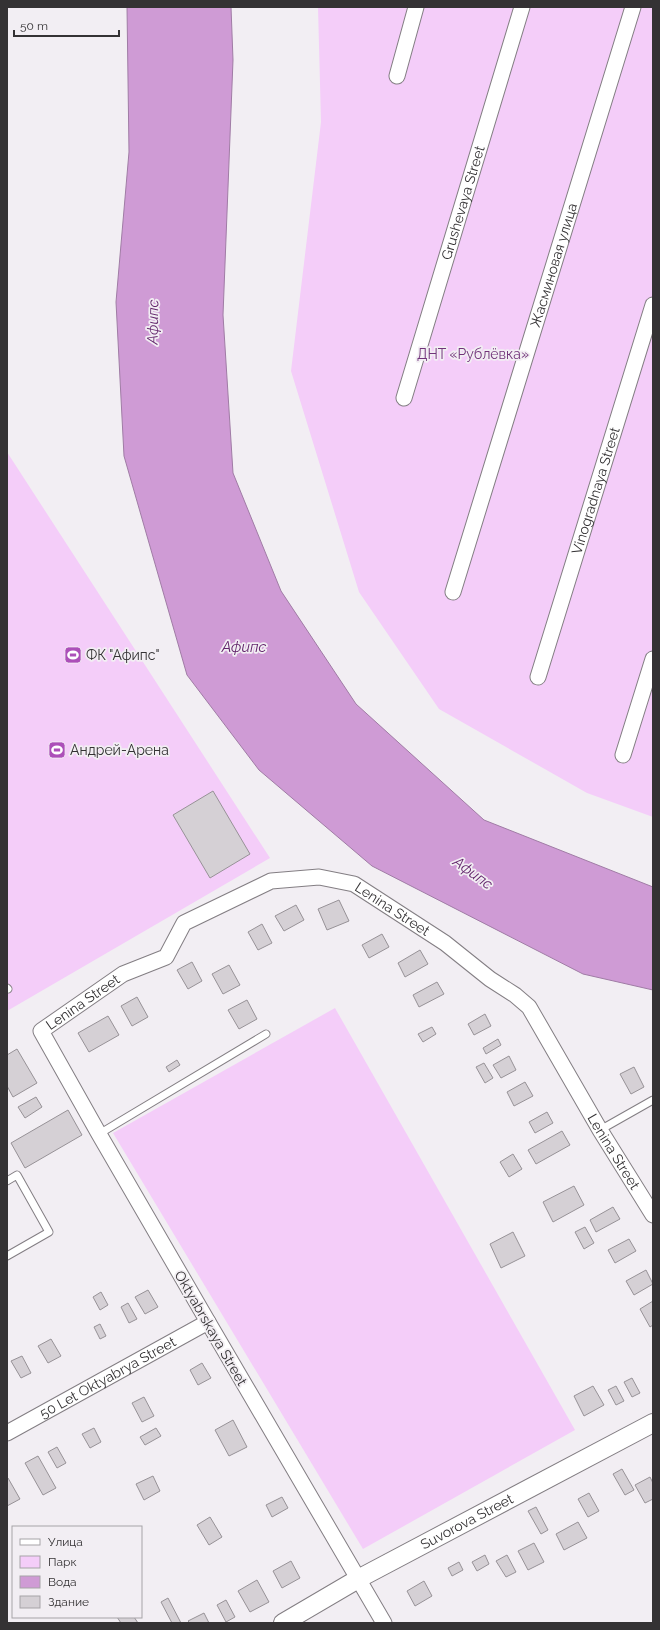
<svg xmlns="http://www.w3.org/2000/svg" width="660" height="1630" viewBox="0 0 660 1630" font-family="Raleway,sans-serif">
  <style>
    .green { fill: #f4cdf9 }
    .water { fill: #cf9bd5; stroke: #a07ca5 }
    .building { fill: #d5d0d5; stroke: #979297 }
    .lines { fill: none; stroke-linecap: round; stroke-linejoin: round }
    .service-casing { stroke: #837e83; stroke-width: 9 }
    .minor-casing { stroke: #837e83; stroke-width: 17 }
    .tertiary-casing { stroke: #837e83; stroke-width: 20 }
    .service { stroke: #fff; stroke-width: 7 }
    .minor { stroke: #fff; stroke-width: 15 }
    .tertiary { stroke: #fff; stroke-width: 18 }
    .labels { text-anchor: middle; stroke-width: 3.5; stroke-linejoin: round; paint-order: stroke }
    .street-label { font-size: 14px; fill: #343234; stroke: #f2eef3 }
    .park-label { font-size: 14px; fill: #71347a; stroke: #f2eef3 }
    .poi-label { font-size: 14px; fill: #343234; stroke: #f2eef3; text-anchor: start }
    .water-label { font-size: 15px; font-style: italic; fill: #63266c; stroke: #f2eef3 }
  </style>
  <rect width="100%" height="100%" fill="#f2eef3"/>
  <g class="green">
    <polygon points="318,7 653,7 653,817 587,793 439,709 359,592 291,371 321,122"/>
    <polygon points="7,452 270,858 7,1011"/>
    <polygon points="335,1008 575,1430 363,1549 113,1133"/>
  </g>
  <polygon class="water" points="127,7 231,7 233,60 223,315 233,473 281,591 356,704 484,820 653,887 653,990 583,974 372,866 259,770 187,675 124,456 116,302 129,152"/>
  <g class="building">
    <polygon points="213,791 250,854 210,878 173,815"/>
    <polygon points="339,900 349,921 327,930 318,909"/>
    <polygon points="296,905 304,920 284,931 275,916"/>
    <polygon points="262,924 272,943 258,950 248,932"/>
    <polygon points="382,934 389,947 369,958 362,945"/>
    <polygon points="420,950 428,964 405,977 398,963"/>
    <polygon points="192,962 202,981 188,989 177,970"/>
    <polygon points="229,965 240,985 223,994 212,974"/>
    <polygon points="437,982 444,994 419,1007 413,995"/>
    <polygon points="137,997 148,1017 132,1026 121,1006"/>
    <polygon points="247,1000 257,1019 239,1029 228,1010"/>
    <polygon points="485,1014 491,1026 474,1035 468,1024"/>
    <polygon points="108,1016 119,1035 89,1052 78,1033"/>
    <polygon points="432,1027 436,1034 423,1042 418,1034"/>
    <polygon points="498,1039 501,1045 486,1054 483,1048"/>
    <polygon points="17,1049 37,1083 13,1097 7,1086 7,1055"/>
    <polygon points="509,1056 516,1070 501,1078 493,1065"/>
    <polygon points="177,1060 180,1065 169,1072 166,1067"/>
    <polygon points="484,1063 493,1078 485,1083 476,1067"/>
    <polygon points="634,1067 644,1087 631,1094 620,1074"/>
    <polygon points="525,1082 533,1096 514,1106 507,1092"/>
    <polygon points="36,1097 42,1107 25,1118 18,1107"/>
    <polygon points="68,1110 82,1135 25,1168 11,1143"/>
    <polygon points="547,1112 553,1123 535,1133 529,1122"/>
    <polygon points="562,1131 570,1145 536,1164 528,1150"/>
    <polygon points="513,1154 522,1169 509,1177 500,1162"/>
    <polygon points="574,1186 584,1205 553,1222 543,1202"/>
    <polygon points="613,1207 620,1219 596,1232 590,1220"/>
    <polygon points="585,1227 594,1243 584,1249 575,1232"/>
    <polygon points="513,1232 525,1256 501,1268 490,1244"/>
    <polygon points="629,1239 636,1251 615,1263 608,1250"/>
    <polygon points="646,1270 653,1284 634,1295 626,1281"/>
    <polygon points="148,1290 158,1307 145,1314 135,1297"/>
    <polygon points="101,1292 108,1305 100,1310 93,1297"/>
    <polygon points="653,1301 653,1325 650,1327 640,1309"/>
    <polygon points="128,1303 137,1319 129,1323 121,1307"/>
    <polygon points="100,1324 106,1336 100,1339 94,1327"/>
    <polygon points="51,1339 61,1356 48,1363 38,1346"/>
    <polygon points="22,1356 31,1373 21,1378 11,1361"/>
    <polygon points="202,1363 211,1378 198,1385 190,1370"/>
    <polygon points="632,1378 640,1393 632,1397 624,1382"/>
    <polygon points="593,1386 604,1405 584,1416 574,1396"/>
    <polygon points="616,1386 624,1401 616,1405 608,1390"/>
    <polygon points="144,1397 154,1416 142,1422 132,1403"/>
    <polygon points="233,1420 247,1447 229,1456 215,1430"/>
    <polygon points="94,1428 101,1442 90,1448 82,1434"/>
    <polygon points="156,1428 161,1436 145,1445 140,1437"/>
    <polygon points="57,1447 66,1463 57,1468 48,1452"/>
    <polygon points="38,1456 56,1488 43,1495 25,1463"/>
    <polygon points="622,1469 634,1490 625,1495 613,1474"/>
    <polygon points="153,1476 160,1491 144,1500 136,1484"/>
    <polygon points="650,1477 653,1483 653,1499 645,1503 635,1485"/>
    <polygon points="7,1478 8,1478 20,1499 7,1506"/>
    <polygon points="589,1493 599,1511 588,1517 578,1499"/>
    <polygon points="282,1497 288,1508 272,1517 266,1505"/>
    <polygon points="536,1507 548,1530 541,1534 528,1511"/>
    <polygon points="210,1517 222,1537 209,1545 197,1525"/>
    <polygon points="578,1522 587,1538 564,1550 556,1534"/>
    <polygon points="534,1543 544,1562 528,1570 518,1551"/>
    <polygon points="485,1555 489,1564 477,1571 472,1562"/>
    <polygon points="507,1555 516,1572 506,1577 496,1561"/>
    <polygon points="291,1561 300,1578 282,1588 273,1571"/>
    <polygon points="459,1562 463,1570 452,1576 448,1568"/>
    <polygon points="257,1580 269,1602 250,1612 238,1591"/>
    <polygon points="424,1581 432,1596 415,1606 407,1591"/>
    <polygon points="168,1598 181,1623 172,1623 161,1602"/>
    <polygon points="226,1600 235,1617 226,1622 217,1605"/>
    <polygon points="204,1613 209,1623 190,1623 188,1621"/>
    <polygon points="117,1617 134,1617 138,1623 121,1623"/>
  </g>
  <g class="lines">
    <g class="service-casing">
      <g id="service">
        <polyline points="7,988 8,989"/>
        <polyline points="600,1130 653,1100"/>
        <polyline points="99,1134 266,1034"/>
        <polyline points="7,1181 17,1175 49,1232 7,1256"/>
      </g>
    </g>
    <g class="minor-casing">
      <g id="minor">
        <polyline points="397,76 416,7"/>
        <path id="s1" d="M404,398L522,7"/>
        <path id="s2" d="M453,592L633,7"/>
        <path id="s3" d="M538,677L653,305"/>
        <polyline points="623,755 653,659"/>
        <path id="s4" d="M7,1433L208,1322"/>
        <path id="s5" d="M384,1623L208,1322L99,1134L41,1031L123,974L166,957L184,923L271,881L319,877L354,884L445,943L490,979L515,995L529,1007L600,1130L653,1215"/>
      </g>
    </g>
    <g class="tertiary-casing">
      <g id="tertiary">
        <path id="s6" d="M283,1623L358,1579L653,1423"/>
      </g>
    </g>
    <use href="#service" class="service"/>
    <use href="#minor" class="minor"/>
    <use href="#tertiary" class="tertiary"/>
  </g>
  <defs>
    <g id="stadium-square" transform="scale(0.9)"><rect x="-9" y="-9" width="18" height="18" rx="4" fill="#ac4fb9" stroke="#f2eef3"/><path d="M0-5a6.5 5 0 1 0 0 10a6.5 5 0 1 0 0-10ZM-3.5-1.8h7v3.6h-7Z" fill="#fff"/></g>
  </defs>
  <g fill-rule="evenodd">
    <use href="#stadium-square" x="73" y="655"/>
    <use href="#stadium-square" x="57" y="750"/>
  </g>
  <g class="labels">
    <g class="street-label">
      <text dy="5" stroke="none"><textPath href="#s1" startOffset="204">Grushevaya Street</textPath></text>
      <text dy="5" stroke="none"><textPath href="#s2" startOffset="342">Жасминовая улица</textPath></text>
      <text dy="5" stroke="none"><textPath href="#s3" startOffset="195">Vinogradnaya Street</textPath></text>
      <text dy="5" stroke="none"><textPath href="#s5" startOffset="1095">Lenina Street</textPath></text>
      <text dy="5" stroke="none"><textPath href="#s5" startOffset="735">Lenina Street</textPath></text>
      <text dy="5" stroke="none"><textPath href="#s5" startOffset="1431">Lenina Street</textPath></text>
      <text transform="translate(211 1328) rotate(60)" y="5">Oktyabrskaya Street</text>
      <text dy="5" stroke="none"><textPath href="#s4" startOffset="115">50 Let Oktyabrya Street</textPath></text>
      <text dy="5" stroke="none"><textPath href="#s6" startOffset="210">Suvorova Street</textPath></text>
    </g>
    <g class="park-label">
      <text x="473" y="359">ДНТ «Рублёвка»</text>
    </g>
    <g class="poi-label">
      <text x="86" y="660">ФК "Афипс"</text>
      <text x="70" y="755">Андрей-Арена</text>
    </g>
    <g class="water-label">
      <text transform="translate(153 322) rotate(-89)" y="5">Афипс</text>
      <text x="244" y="652">Афипс</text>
      <text transform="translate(473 873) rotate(36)" y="5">Афипс</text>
    </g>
  </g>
  <rect width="660" height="1630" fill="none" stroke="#343234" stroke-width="16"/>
  <rect x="12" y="1526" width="130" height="92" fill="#f2eef3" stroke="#a6a3a7"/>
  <rect x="20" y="1539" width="20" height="6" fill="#ffffff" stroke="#a6a3a7"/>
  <text x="48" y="1546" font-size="12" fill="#343234">Улица</text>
  <rect x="20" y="1556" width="20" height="12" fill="#f4cdf9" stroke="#a6a3a7"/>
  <text x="48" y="1566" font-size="12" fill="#343234">Парк</text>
  <rect x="20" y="1576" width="20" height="12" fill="#cf9bd5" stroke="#a6a3a7"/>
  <text x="48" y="1586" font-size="12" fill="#343234">Вода</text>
  <rect x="20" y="1596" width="20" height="12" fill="#d5d0d5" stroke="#a6a3a7"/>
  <text x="48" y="1606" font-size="12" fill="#343234">Здание</text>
  <path d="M14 30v6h105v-6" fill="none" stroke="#343234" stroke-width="2"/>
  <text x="20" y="30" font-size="12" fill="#343234" stroke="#f2eef3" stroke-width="3" paint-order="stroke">50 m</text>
</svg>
